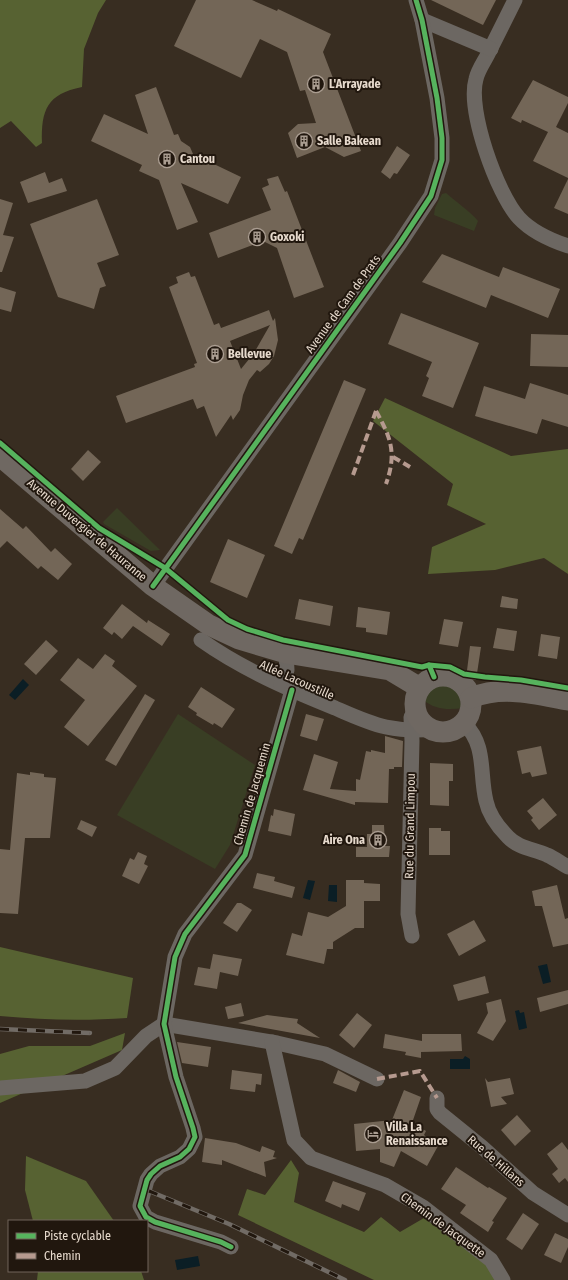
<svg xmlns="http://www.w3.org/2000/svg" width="568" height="1280" viewBox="0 0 568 1280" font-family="'Fira Sans Condensed',sans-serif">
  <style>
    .green { fill: #393e24 }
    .forest { fill: #576232 }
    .water { fill: #0b1e25 }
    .building { fill: #736657; fill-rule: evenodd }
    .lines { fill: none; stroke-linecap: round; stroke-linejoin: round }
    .minor { stroke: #6c6762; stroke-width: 15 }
    .secondary { stroke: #6f6862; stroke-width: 21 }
    .rail-casing { stroke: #716b65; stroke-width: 4.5 }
    .rail { stroke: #21170e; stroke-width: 3; stroke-dasharray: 9; stroke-linecap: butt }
    .quiet { stroke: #b69a8f; stroke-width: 4; stroke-dasharray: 8 4; stroke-linecap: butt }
    .cycleway-casing { stroke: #21170e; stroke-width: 8 }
    .cycleway { stroke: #56b35d; stroke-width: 5 }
    .labels { text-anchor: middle; stroke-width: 4; stroke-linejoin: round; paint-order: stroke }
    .poi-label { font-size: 12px; font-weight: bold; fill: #e7dacd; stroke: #21170e; text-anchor: start }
    .street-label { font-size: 12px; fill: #e7dacd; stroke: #21170e }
  </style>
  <rect width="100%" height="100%" fill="#382d21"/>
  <g class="green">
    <path d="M446,193C457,203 469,210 478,221L474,231L434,215L435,208L442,194Z"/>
    <polygon points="117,508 160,550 151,551 104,524 103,522"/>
    <path d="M440,682C455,682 466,692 463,708C448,710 436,710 423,700L430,686Z"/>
    <polygon points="178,714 255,765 230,845 215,869 117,815"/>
  </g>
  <g class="forest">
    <path d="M0,0H106L98,13L84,49L82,87C47,94 41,110 42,143L36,147L11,121L0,128Z"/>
    <polygon points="385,398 511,456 568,449 568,574 544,558 495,570 428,574 432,547 486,524 447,505 453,484 373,421"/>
    <path d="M0,947L133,978L127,1018C84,1021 43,1020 0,1016Z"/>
    <polygon points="125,1033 122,1050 0,1103 0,1054 29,1046 90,1046"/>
    <polygon points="26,1156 86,1181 114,1221 33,1221 25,1190"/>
    <polygon points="291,1160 299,1173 294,1202 364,1232 381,1217 400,1232 424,1218 490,1266 497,1280 374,1280 238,1215 247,1189 265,1195"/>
    <polygon points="38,1271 141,1271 144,1280 37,1280"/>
  </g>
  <g class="water">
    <polygon points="23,679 29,685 15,700 9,695"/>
    <polygon points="308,880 315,881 310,900 303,898"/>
    <polygon points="329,885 337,885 337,902 328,901"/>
    <polygon points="547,964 551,982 543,984 538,966"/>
    <polygon points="519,1010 520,1013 524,1012 527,1028 519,1030 515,1011"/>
    <polygon points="465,1056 470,1059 470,1069 450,1069 450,1059 463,1059"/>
    <polygon points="198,1256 200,1266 177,1270 175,1260"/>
  </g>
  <g class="building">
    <polygon points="196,0 252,0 277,11 278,9 331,34 323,52 361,151 344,157 325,147 297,158 288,133 298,124 316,123 305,90 300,91 287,52 260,39 241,78 174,46"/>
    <polygon points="431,0 496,0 483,25"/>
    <polygon points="533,80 568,97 568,103 556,127 568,133 568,178 533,161 548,132 522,120 521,123 511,118"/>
    <polygon points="156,87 174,135 178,134 181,141 190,147 193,154 241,177 228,204 181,183 198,222 177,230 159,180 139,171 142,165 91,141 104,114 148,134 135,95"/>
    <polygon points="397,146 410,155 397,174 394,173 390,179 381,172"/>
    <polygon points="45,172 49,183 62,178 67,191 28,203 20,182"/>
    <polygon points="278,176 285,192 287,191 324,287 294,298 277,248 263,241 218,258 209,233 271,210 262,188 269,185 267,179"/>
    <polygon points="568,179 568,214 554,208"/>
    <polygon points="0,199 13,203 3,235 14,237 2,272 0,272"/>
    <polygon points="97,199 119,255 97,263 106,286 100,288 94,309 58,297 30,224"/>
    <polygon points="442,254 499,277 503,267 560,289 548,318 491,295 486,308 422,282"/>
    <path d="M189,272L191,277L195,276L214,325L219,323L221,328L269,310L273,321L275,318L278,340L274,356L269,364L260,372L257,370L249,380L243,395L240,410L233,420L231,415L216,437L204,406L197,409L193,399L126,423L116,396L195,367L194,364L197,363L169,287L178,283L176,277ZM270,325L254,353L241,369L230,341Z"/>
    <polygon points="0,287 16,292 11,312 0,309"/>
    <polygon points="401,313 479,343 453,408 422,396 429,378 426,376 432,362 388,344"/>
    <polygon points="531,334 568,335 568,367 530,366"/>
    <polygon points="344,380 366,389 303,540 299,538 292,554 274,546"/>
    <polygon points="530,383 568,395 568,427 542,419 537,434 475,416 484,386 525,399"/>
    <polygon points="88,450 101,462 83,481 71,469"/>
    <polygon points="0,509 23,529 26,526 51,552 55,548 72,564 58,580 41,566 38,569 7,541 0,548"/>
    <polygon points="228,539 265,555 247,598 210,582"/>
    <polygon points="502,596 518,599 517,609 500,607"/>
    <polygon points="299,599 333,606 330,626 295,619"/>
    <polygon points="122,604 147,623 148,620 170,634 162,646 133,626 122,639 114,632 112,635 103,628"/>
    <polygon points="358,607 390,612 387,635 366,632 366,628 356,627"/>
    <polygon points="444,619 463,622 458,647 439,644"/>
    <polygon points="497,628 517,631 514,651 493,648"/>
    <polygon points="541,634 560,637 557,659 538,656"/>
    <polygon points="46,640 58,651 36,675 24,664"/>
    <polygon points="470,646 481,647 476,680 466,679"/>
    <polygon points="105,654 115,661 112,666 137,686 88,746 64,727 85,700 60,680 78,658 93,669"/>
    <polygon points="201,687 235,709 222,728 214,723 213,725 196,715 197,713 188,707"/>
    <polygon points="145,694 155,700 116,766 105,760"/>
    <polygon points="306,714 324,719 317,741 300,736"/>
    <polygon points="385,736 403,741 402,767 394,767 394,769 389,769 388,803 355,802 355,805 303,790 314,754 338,762 330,789 356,791 356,779 360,780 366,751 371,752 371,750 385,753"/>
    <polygon points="541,746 547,774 532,777 530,772 522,774 517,751"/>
    <polygon points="430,763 453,764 453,781 449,781 449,806 430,805"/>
    <polygon points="30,772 44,774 44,777 56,778 50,838 25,838 18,914 0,913 0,849 10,850 17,773 30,775"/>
    <polygon points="543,798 557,815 539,830 531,820 533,818 527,811"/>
    <polygon points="274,809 295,814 291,836 268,831 271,815 273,816"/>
    <polygon points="81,820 97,827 92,837 77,829"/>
    <polygon points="372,825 384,825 385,846 390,846 389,857 356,857 356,847 367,847 367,834 372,834"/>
    <polygon points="429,828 441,828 441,831 450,831 450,855 429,855"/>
    <polygon points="138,852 147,856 144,864 148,866 139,884 122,876 130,858 134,860"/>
    <polygon points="257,873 275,877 274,881 295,887 292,898 253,888"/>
    <polygon points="346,880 364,880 364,883 380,884 380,901 364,901 364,928 355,928 333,942 333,949 327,949 324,964 286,955 292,933 302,936 308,912 328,917 346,906"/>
    <polygon points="557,885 565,919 568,918 568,944 553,947 542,906 535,906 532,891"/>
    <polygon points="237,903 241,903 252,910 237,932 223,923"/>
    <polygon points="474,920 486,941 459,956 447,934"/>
    <polygon points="213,954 242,959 238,976 220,972 217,989 194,985 198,967 210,969"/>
    <polygon points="485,976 489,993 458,1001 453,985"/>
    <polygon points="568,990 568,1004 540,1012 537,998"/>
    <polygon points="501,999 506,1021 493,1041 477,1033 488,1013 486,1003"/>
    <polygon points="241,1003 244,1016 228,1019 225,1007"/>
    <polygon points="357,1013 372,1025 354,1048 339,1035"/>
    <polygon points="267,1015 298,1019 297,1023 320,1038 238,1023"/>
    <polygon points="385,1034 422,1041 422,1034 461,1034 462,1051 421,1052 421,1058 405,1055 406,1052 383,1048"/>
    <polygon points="177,1042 211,1047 208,1067 182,1063"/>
    <polygon points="232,1070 262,1074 261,1085 256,1084 255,1092 230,1089"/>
    <polygon points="338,1070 360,1082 356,1092 333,1083"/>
    <polygon points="485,1078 488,1082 510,1078 514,1094 501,1097 507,1104 491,1107"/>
    <polygon points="404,1090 421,1097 412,1123 426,1131 424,1135 438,1146 427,1166 401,1151 394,1167 380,1162 380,1149 356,1151 354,1124 392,1120"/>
    <polygon points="517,1115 531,1131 515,1146 501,1130"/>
    <polygon points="205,1138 236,1143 260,1152 262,1146 275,1151 273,1157 277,1158 264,1162 266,1177 222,1160 222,1165 202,1162"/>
    <polygon points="562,1142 568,1150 568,1182 565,1178 559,1183 552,1174 558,1169 547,1154"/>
    <polygon points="456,1167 488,1188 489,1187 507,1198 492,1221 494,1222 488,1232 460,1213 466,1205 441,1189"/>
    <polygon points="333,1181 366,1193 359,1211 342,1204 341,1208 325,1201"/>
    <polygon points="523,1213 539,1224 522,1250 506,1239"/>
    <polygon points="555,1233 568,1239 568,1247 561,1263 544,1255"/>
  </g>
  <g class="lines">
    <g class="minor">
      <path d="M515,0C506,18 497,36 488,54C484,62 478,70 476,79C467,110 497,194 519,218C532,232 550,240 568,246"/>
      <polyline points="422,20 491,49"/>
      <polyline points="153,586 400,243 431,196 442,160 442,138 437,98 422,20 416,0"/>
      <path d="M201,640C242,669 288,689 335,708C351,715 368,723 386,727C401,730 417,731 432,729"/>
      <polyline points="281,684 287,670 286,653"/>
      <polyline points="411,717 412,741 408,914 412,936"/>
      <path d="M464,723C487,746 479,772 486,801C489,815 498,827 508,837C518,848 534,849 547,855C554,858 561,863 568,867"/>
      <polyline points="164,1024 277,1043 325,1054 377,1079"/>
      <polyline points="272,1042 294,1140 311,1158 385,1185 423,1207 491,1260 503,1280"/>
      <polyline points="0,1088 85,1081 115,1068 146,1036 164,1024"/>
      <polyline points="437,1098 437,1109 440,1113 482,1147 533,1193 568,1215"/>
      <polyline points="231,1247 221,1242 155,1222 146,1217 140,1206 147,1180 151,1174 160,1166 180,1157 189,1149 195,1137 193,1128 176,1077 164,1024 175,957 185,934 245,855 292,690"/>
    </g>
    <g class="secondary">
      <polyline points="0,456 153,586 209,625 239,639 286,653 390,670 420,688"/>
      <circle cx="443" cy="704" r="28"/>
      <path d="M471,698C503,685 535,694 568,700"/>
    </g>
    <g class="rail-casing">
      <g id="rail">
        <polyline points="0,1029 90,1033"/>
        <polyline points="149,1191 229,1224 345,1280"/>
      </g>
    </g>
    <use href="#rail" class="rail"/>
    <g class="quiet">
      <path d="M376,411C391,438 397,453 386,484"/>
      <polyline points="393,457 410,467"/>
      <polyline points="353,475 376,411"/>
      <polyline points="377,1079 420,1071 437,1098"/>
    </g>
    <g class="cycleway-casing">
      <g id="cycleway">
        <polyline points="0,443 99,528 165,568 228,620 247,629 283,640 422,667 429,665 434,677"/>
        <polyline points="153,586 400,243 431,196 442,160 442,138 437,98 422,20 416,0"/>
        <polyline points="429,665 450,667 464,674 485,677 521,680 568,688"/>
        <polyline points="231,1247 221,1242 155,1222 146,1217 140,1206 147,1180 151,1174 160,1166 180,1157 189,1149 195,1137 193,1128 176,1077 164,1024 175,957 185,934 245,855 292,690"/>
      </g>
    </g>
    <use href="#cycleway" class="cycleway"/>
  </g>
  <defs>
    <g id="building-ring" transform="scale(0.9)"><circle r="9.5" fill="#21170e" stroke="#aa9d91" stroke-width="1.5"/><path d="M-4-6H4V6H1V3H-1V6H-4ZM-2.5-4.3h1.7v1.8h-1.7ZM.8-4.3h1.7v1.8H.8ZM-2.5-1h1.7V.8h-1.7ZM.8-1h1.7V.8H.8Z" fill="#aa9d91"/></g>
    <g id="hotel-ring" transform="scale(0.9)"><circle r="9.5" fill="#21170e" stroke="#aa9d91" stroke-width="1.5"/><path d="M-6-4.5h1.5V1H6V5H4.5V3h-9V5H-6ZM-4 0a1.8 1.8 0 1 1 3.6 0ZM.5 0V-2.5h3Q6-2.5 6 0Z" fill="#aa9d91"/></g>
  </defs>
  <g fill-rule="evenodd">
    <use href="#building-ring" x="316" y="84"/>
    <use href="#building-ring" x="304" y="141"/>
    <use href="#building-ring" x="167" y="159"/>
    <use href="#building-ring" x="257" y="237"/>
    <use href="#building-ring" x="215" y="354"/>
    <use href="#building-ring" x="378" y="840"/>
    <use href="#hotel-ring" x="373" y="1134"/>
  </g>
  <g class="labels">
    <g class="poi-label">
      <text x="329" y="88">L'Arrayade</text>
      <text x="317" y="145">Salle Bakean</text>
      <text x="180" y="163">Cantou</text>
      <text x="270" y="241">Goxoki</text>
      <text x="228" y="358">Bellevue</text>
      <text x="365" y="844" text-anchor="end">Aire Ona</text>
      <text x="386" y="1131">Villa La<tspan x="386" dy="14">Renaissance</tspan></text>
    </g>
    <g class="street-label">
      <text transform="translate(343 304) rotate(-54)" y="4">Avenue de Cam de Prats</text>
      <text transform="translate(87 530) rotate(40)" y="4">Avenue Duvergier de Hauranne</text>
      <text transform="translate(297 680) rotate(24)" y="4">Allée Lacoustille</text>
      <text transform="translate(252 794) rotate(-74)" y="4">Chemin de Jacquemin</text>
      <text transform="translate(410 826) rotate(-89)" y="4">Rue du Grand Limpou</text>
      <text transform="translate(496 1161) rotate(41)" y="4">Rue de Hillans</text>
      <text transform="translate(443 1225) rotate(36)" y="4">Chemin de Jacquette</text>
    </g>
  </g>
  <rect x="8" y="1220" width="140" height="52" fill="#21170e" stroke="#70655a"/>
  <rect x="16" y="1233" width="20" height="6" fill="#56b35d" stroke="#70655a"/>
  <text x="44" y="1240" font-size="12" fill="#e7dacd">Piste cyclable</text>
  <rect x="16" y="1253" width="20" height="6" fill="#b69a8f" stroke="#70655a"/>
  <text x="44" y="1260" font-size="12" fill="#e7dacd">Chemin</text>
</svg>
